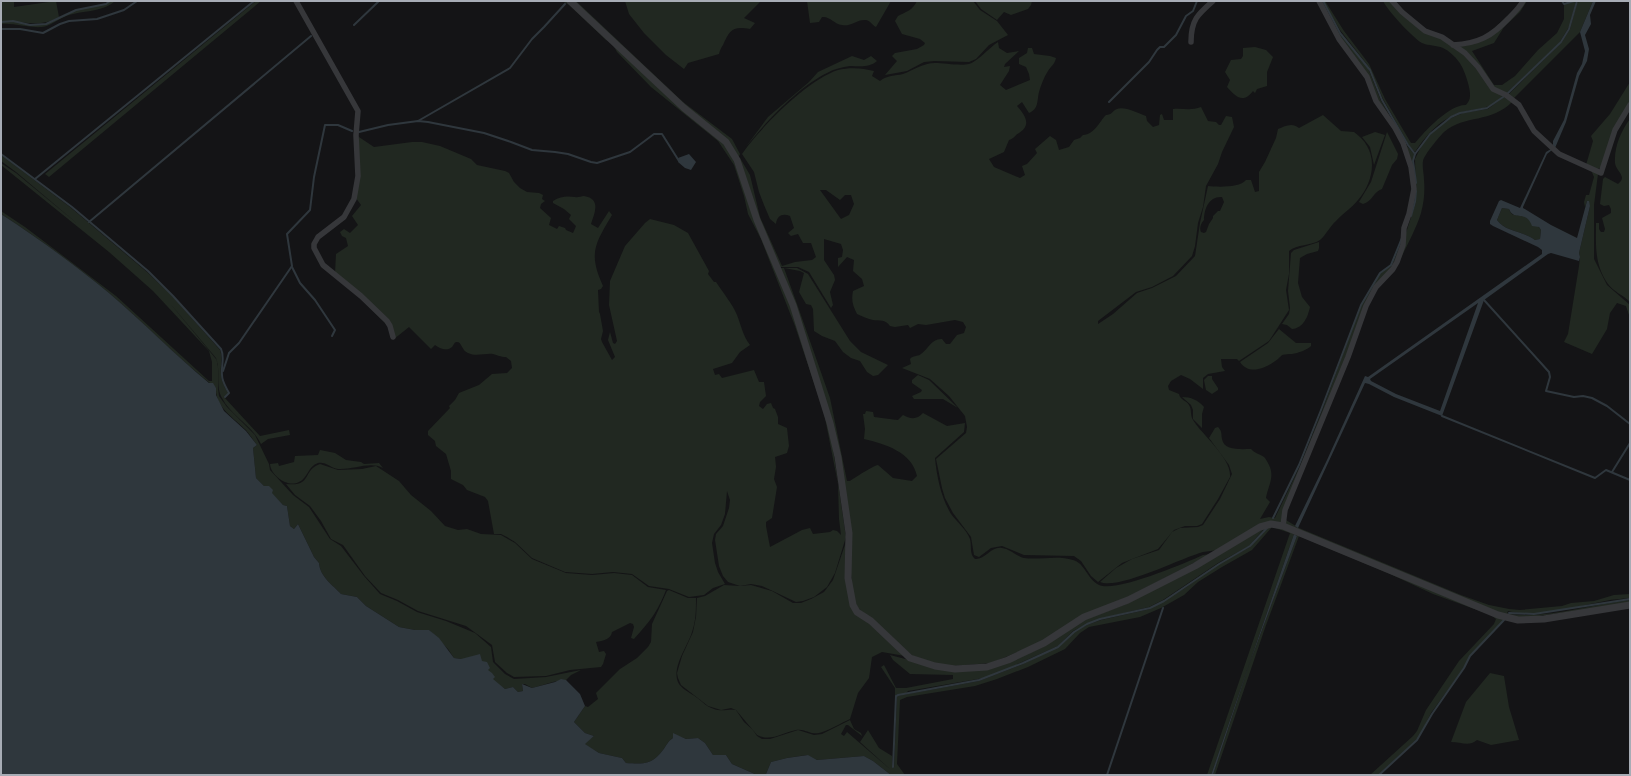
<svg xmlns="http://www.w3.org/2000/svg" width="1631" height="776" viewBox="0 0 1631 776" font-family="'Roboto Condensed',sans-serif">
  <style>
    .green { fill: #212821; fill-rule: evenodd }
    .water { fill: #2f373d; fill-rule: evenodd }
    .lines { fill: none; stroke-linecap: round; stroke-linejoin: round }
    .stream { stroke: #2f373d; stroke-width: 2 }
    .minor { stroke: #36373a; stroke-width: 5.5 }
    .tertiary { stroke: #36373a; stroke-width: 7 }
  </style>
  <rect width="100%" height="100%" fill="#141416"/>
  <g class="green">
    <path d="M1,1H14V7L56,1L59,17C38,29 23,20 1,21Z"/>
    <path d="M111,1H115C103,13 79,10 64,17C57,20 50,26 42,27C28,28 15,23 1,24V22L14,21L30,25L46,24L76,10L106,4Z"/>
    <polygon points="256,1 261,1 49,177 45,174"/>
    <path d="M562,1H569L729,149L788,298L831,435L846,537L835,573L827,587L814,597L803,601L796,602L762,586L751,584L740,586L728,582L723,576L719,566L715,540L716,534L723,526L729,508L730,500L727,491L725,514L721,525L714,534L712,543L715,563L718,572L725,584L713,588L704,595L689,597L669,589L649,586L632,574L613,572L592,574L565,572L532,558L515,542L507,537L501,534H494L488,501L485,497L467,490L463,485L451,479V471L446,454L436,446L435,441L428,435V431L450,408L449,406L455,400L459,393L479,385L492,374L507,373L512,368L511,361L506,357C500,357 498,355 493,354C485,353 476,357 468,353C461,350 462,341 456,342C454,343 453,346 452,347C447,352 439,348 435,345L431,349L409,327L394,339L393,331L335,273L336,254L348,246L346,238L342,236L340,232L344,229L350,233L358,225L352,216L361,205L356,198L359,137L374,147L412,142H422L440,146L471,159L477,165L505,171L509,173L514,182L520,188L527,192L539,193L543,195L542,199L545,201L541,204L540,208L551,218L549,225L557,229L559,226L565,228L566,230L573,233L574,231L576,226L569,219L571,215L564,209L553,203V201C561,196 567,196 575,197C578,198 581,196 584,196C601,199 595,212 591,224L598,228L609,211L612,215C595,244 588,253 603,286L601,289L598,290L599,312L600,314L603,331L601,339L602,342L612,360L615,357L608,340L610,332L613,343L615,344L617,341L609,305L610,281L625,246L645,223L650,219L674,225L688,233L709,271L708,274L714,282H716C723,293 732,303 737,315C741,325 743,336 750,345L740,352L732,363L713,369L715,375L719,374L722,378L754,370L759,382H764L766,396L760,402L759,406L763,409L767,404L771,403L773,408L775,409L778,417V424L787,428L789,446L787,453L775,457L776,467L774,479L777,487L772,518L766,522V526L770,547L802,530L810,528L813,534L830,532L833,530L837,531L841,535L839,519L838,484L824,413L795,326L761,239L748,214L744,196L734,165L718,141L651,87L617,52L612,43L606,40L569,5Z"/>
    <polygon points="572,1 576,1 683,102 732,139 740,154 738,158 685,106"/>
    <path d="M625,1H761L744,18L755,23L750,29C732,26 730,30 723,45C721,48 720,50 719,54L688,63L684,69L666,55L644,33L629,14Z"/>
    <path d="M807,1H891L876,27C872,25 871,21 866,20C857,19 851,27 842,25C834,24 830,16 822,17L819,22L810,23Z"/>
    <path d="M917,1H973L980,10L997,21L1008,35L989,45L976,59L969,62L934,61L924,62L907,71L885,75L897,61L892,56L895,53L917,49L924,45L925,43L920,39L902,34L895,21L898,16C906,12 913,10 917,1Z"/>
    <polygon points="975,1 1032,1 1031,5 1028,9 1011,15 1004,12 997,20 981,9"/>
    <path d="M1323,1H1325L1344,31L1369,64L1385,99L1411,143H1415C1425,131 1450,104 1466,105C1468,102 1470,100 1470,96C1471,89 1464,68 1459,62C1455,56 1449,51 1443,48C1436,45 1429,46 1422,43C1412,37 1388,11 1383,1H1391L1402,13L1465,54L1492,89L1504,95C1487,111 1482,107 1462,112C1441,118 1426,135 1415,152L1410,147L1383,99L1369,67L1340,30Z"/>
    <polygon points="1524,1 1527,1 1520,12 1504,27 1494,43 1472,51 1494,85 1502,85 1515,76 1538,50 1557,33 1564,19 1564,4 1576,1 1570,25 1560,42 1506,94 1493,88 1457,47 1479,42"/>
    <polygon points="1580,1 1593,1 1580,32 1514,98 1508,95 1562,42 1570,29 1577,3"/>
    <polygon points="1331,19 1338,31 1368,68 1381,101 1407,146 1415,155 1413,161 1415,195 1412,212 1412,203 1409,154 1377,100 1368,77 1341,39"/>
    <path d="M998,42L999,48L1007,53L1019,51L1005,64L1004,67L1010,66L1009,71L1000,85L1006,90L1030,80L1029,74L1026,67L1019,64V58L1027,53L1028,48H1032L1034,54L1050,56L1056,58C1055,64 1051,66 1048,71C1044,77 1041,85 1039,92C1037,100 1039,109 1029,113L1022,102L1017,106C1025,115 1032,125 1019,133C1015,135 1014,139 1009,140L1004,152L989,159L994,167L1020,178L1025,175L1022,166L1027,164L1037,153L1035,149L1050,136L1056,140L1059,150L1069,147L1074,140L1080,138L1083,135C1095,134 1099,122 1106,115C1112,115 1112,111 1117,109C1124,106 1138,113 1146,116L1147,121L1153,127L1159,125L1160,115L1162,114L1164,120H1173V109C1183,108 1191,111 1201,107L1208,121L1216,122L1219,125H1221L1226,116L1232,117L1234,127L1222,152L1218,164L1206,186L1203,207L1198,223L1195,246L1192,256L1173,276L1152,287L1136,292L1098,321V324L1113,314L1137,293L1152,288L1176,276L1195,256L1200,223L1208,186C1217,187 1240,188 1246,180H1251L1255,192L1259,191V172L1265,162L1276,138L1278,129C1285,126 1292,122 1299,128L1323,115L1341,131L1354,132C1359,136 1364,140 1367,146C1377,163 1371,185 1358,200C1352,208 1343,213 1336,221C1330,226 1326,235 1320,240C1311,246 1297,244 1289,251V274L1286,290L1289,310L1269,341L1239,361L1237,359H1221L1222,367L1225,371L1208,374L1203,378V389L1190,379L1181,375L1171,381L1168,386L1169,390L1179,394C1180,400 1186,400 1189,405C1192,409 1190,416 1193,420C1202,435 1232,458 1230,477L1218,499L1202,524L1197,526H1185L1174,530L1158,549L1122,563L1098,582L1091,576L1081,561L1074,556L1024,555L1002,546L991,548L979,557L974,555L971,537L953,513L945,498L942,488L936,459L966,433L967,427L965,416L949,396L930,379L902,368L911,364L910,359C913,355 917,357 921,354C928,349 932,338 942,339L946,344H950L957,335L964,333L966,327L963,322L955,320L926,325L918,324L910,328L908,325L895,327L890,326C885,319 880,321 873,320C868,319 862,316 857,314C853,306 851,301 853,291L864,286L862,279L853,271L854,260L847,257L838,267V258L842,257L843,250L841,244L824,239V260L834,275L835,280L830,292L833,305L831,308L809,272L798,267H779L758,219L739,160L740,158L750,175L760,217L782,266L795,262L812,260L816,257L811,243H803L798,234L791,236L788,233L794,228L790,216C783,213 777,215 776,224L770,219L764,205L759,192L754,172L742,154C760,128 807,80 838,70C850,67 863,68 874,71L872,76L880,81C887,75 895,76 903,74C914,70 923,63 935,63C944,63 960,66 969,64C977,62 989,48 998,42ZM820,190H826L840,200L845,195H851L854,204L849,215L841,219ZM1222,197L1224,202L1220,211H1218L1213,216V218L1209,224L1206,232L1204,233L1201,232C1199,228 1201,223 1204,220C1204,209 1209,196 1222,197Z"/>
    <path d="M1255,47L1266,50L1273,57L1267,72V86L1257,89L1255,93L1253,91C1243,104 1236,97 1227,87L1230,80L1225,72L1231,60L1241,59L1243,56V48Z"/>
    <path d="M852,56L864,60L871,56L877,61C869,68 860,66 850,66C842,67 834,69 827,73C798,87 765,123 745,148L768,117L809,82L818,72Z"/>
    <polygon points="1630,82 1630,101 1614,129 1601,167 1597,170 1586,165 1593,141 1591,136 1610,114"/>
    <path d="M1506,95L1513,101C1491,124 1465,114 1444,132C1439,137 1424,155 1423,161C1422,167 1424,174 1424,180C1425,191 1424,202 1421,213C1416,229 1408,243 1401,258L1404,239L1416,202L1415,159L1423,143L1435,129L1449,119L1463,113L1488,109Z"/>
    <path d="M1630,119V302C1623,295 1614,292 1608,284C1594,264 1596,245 1596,223H1599V229L1601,232H1604L1605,229L1602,218L1611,213V209L1609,205L1604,206L1600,204L1603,179L1605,177L1618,184C1628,176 1616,172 1615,163C1614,147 1621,131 1630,119Z"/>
    <polygon points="1375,132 1385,135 1374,165 1370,147 1362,137"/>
    <path d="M1387,132L1398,154L1397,159L1392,165L1382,189C1374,191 1372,202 1363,204L1359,202L1371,182Z"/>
    <path d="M1,155L70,207L147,272L173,297L220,350C223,358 220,366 221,374C221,381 225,387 228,393L224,397L260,436L289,430L290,435L268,439L261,444C252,425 231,416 222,398C215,386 221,371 216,358L168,301L155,289L168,301L216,359L218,364V388L219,396L227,407L255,435L269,464L270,470L293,495L309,507L330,539L341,546L364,576L380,594L397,601L417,612L446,621L475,633L491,647L493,662L505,674L514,679L546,677L581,670L571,675L566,680C560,679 540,686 532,688L525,684H522L523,691L518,692L513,687L505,689L461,659L454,658L448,649L429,630H415L399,627L366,606L357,597L341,594C333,585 320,577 319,563L314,557L298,524L294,529L290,526L287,506L283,505L256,478L253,448L257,445C253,440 250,435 246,430C234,418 215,407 216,388C178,359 145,324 109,293C75,265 38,238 1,214V211L25,227L116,296L209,381H212V362L209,351L153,291L109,252L1,165V163L16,173L79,225L16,172L1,161Z"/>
    <polygon points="1591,170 1598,174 1594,205 1594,259 1607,285 1630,305 1630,318 1626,306 1617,303 1610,313 1607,329 1592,354 1564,342 1568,334 1579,266 1580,257 1579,253 1590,206 1587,201 1585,207 1584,202 1586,195 1589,195 1594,177"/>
    <path d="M1502,208L1509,209C1512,219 1519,213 1526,217C1531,219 1538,225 1541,230L1540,239L1535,240C1524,231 1505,232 1497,220Z"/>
    <path d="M1402,240L1395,263L1375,287L1306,456L1283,524L1277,523C1258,532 1238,542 1218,550C1213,551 1208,551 1203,552C1181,558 1119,590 1100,582L1116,568L1132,559L1159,550L1172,532L1180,528L1198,527L1203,525L1220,499L1232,474L1229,465L1209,438L1215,428L1218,427C1222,431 1221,433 1222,439C1224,451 1241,449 1251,449C1254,453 1260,454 1264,457C1266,459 1268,463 1269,465C1275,477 1268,486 1266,498L1270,502L1260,519L1269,517L1275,518L1300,466L1322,411L1361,305L1380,273L1393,263Z"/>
    <path d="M1319,242V248L1318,251L1307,254L1300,258L1298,283L1302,297L1310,307C1308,316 1304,328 1292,329L1287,325L1282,324L1289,314L1290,308L1288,291L1291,253L1294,250Z"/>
    <path d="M780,268H797L808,274L850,341L861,352L888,365L878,375L873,376L867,372L860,361L851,358L843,352L835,341L822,336L814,331L813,309L811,305L806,304L799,292L804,273L800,271L784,268L797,304L830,398L847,481H850C854,478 873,466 878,465L893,478L912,481L917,476C912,452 885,444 864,439L865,429L863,414H865L866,411L873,412L874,417C876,417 895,420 898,420L903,415C910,419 917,420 923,413L947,426L965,423L964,432L935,458C937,478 941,497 951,514C957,522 967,530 970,539C972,546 969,554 975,559C985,560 991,546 1002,548C1010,549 1016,556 1024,558C1040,560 1058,555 1073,560C1085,563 1087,579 1099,585C1115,593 1185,563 1203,555L1211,554L1035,645L991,663L952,666L937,664L915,658L858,608L853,598L842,466Z"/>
    <path d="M1279,329L1296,343H1311V346C1307,350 1298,353 1292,354C1289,354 1285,354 1282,355C1281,356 1279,358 1278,359C1267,368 1249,376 1240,362L1268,343Z"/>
    <polygon points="918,375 929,380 958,408 943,399 914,399 912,396 921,392 922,390 912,383 912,380"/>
    <polygon points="1208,376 1212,376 1212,379 1218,388 1218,390 1212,394 1206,390 1204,380"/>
    <path d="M1182,397C1191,397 1198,400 1204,407L1202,414V428L1193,419V410L1191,405Z"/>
    <path d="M320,450L335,453L346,460L361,462L364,464L379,463L383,468C370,461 353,470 338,469C331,468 325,461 318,463C308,466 308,478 299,482C288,488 271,476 270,464L278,463L279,466L294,462L295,456L318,455Z"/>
    <path d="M320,464L338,470L362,469L376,466L399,481L411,495L431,511L445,526L458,530L467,529L481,534L501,535L515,543L532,559L566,573L592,575L614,573L632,575L648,587L666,590C657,613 650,621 634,639L631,638L634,627L633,624L630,623L612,632C611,639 603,641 596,642L599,652L604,651L606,654L603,664L601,667L570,670L546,676L514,677L507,673L495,662L492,645L466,626L418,611L398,600L381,593L365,576L343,545L331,539L321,521L310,506L295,495L286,484C313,487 302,470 320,464Z"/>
    <path d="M1286,520L1299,528L1461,595L1489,605L1509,609L1520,610L1562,606L1571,603L1594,601L1614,595L1630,594V598C1622,599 1613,599 1605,601C1578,606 1535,619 1508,611L1507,613L1510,614C1547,619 1592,604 1630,600V603L1526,618L1506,616L1285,524Z"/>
    <path d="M1267,526L1281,528L1342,551L1445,595L1504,619L1488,637L1470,656L1464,668L1431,713L1419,737L1378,775H1370L1413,736L1417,731L1426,710L1459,661L1494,624L1496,619L1491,615L1433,594L1388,573L1299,536L1265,628L1215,775H1213L1249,665L1297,536L1294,534L1211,775H1207L1290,533L1272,527L1252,550L1222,567L1198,582L1184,595L1161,608L1140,617L1089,627L1080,633L1065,649L1028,667L997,679L975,686L907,697L900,700L897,764L905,775H891L873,761L864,756L817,760L807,755L787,758L771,762L766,774L757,775L732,764L726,755H713L705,743L698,738L686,739L673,734V738C667,742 667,745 663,750C652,765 643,764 626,763L622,758L599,753L584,744L594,736L585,733L574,722L585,706L588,707L598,699L596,693L620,669L637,658L648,647L651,642L652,624L667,591L669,590L688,598H696C696,610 696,621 692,632C688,646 670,669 679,684C683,690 691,693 696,697C703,702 707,707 714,709C722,712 728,709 736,710L744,722L753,730L757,736L762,739H770L798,730L814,735L822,734L850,720L854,729L861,733L862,736L848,725H846L841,734L844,736L847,732L891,770L860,742L868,730L879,748L892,756V767L894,768L897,696L979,681L1023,664L1058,647L1074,632L1087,625L1101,620L1150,609L1185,588L1219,564L1250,547L1268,528L1263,530L1249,546L1218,563L1163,600L1149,607L1099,619L1087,624L1073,631L1058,646L991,676L978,679L908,691L905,694H897L895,696V688L881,667L884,665L896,688H906L953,679V675L910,674L893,660L890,655L936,667L955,670L985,669L1009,662L1043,647L1081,621L1124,605L1196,567Z"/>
    <path d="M847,539L849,599L870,624L905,656L882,652L872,657L869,678L858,693L850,719C841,723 828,731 819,733C811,735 804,728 796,730C782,733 771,742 757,735L736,710L731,708L721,710L708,706L681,685L678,678L677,673L682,656L693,632L696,617L697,598L705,596L724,585L740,586L751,585L772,591L793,603H801L811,599L824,592L833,580Z"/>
    <path d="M1490,673L1504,676L1509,707L1519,740L1491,745L1477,740C1469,747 1461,742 1451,742L1466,702Z"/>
  </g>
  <g class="water">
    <polygon points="1593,1 1596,1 1590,15 1591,24 1585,35 1589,49 1587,61 1579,76 1566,122 1555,148 1553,146 1553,141 1564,120 1577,73 1582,64 1585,51 1580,32"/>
    <path d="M1551,149L1552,150L1547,154L1523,207V208L1551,225L1577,238L1587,201H1589L1590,206L1579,253L1580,257L1579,261L1551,253L1548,254L1484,300L1442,416L1394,397L1369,384L1365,383L1298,528L1295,526L1327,460L1365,376L1368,377L1542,254V250L1538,247L1493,226L1490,224V221L1499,201L1501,200L1520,208L1546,152ZM1502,208L1509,209C1514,222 1526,209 1532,226L1539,227L1541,230L1540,239L1535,240C1524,231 1505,232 1497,220ZM1478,303L1440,411L1396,394L1371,381L1370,379Z"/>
    <polygon points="689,154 696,162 691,170 685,168 678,162 679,161 678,158"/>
    <path d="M1,214C38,238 75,265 109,293C143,322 174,354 209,383H213L216,388V395L224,411L246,431L257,445L253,448L256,478L264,486H269L273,490L272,493L283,505L287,506L290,526L294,529L298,524L314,557L319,563C320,577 333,585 341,594L357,597L366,606L399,627L415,630H429L439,638L454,658L461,659L480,654L482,661L487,662L490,668L488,670L492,673L495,677L493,679L505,689L513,687L518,692L523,691L522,684L532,688L555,682L561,679L566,680L580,694L585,706L574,722L585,733L594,736L585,744L599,753L622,758L626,763C643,764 652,765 663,750C667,745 667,742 673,738V733L686,739L698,738L705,743L713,755H726L732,764L757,775L766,774L771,762L787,758L808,755L817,760L864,756L873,761L891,775H1Z"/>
    <polygon points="1294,534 1297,536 1249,665 1213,775 1211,775"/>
  </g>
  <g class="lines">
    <g class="stream">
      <polyline points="1323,1 1340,33 1370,70 1382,100 1408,145 1415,154"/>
      <polyline points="1562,1 1564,4 1574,1"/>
      <polyline points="1,22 13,21 30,25 46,24 76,10 106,4 110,1"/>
      <polyline points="354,25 379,1"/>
      <polyline points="1,29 20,29 43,33 60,24 69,21 97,19 124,10 137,1"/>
      <polyline points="1109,102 1149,62 1157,50 1160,47 1164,47 1176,35 1186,16 1193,11 1197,1"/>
      <polyline points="418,121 510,68 532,39 544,27 565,4"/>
      <polyline points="359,132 388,125 418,121 428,122 484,133 511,142 532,150 555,152 568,154 591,162 597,163 630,152 654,134 662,134 679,161"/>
      <path d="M1,154L72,207L148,271L173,296L221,349C225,357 221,366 222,375C222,382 226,387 229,393L225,397"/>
      <polyline points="35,179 254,1"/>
      <polyline points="1416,183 1413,161 1415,154 1430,134 1451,117 1460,113 1487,108 1506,95 1561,42 1569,29 1577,1"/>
      <polyline points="1411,216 1415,202 1416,191"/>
      <polyline points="89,222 311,36"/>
      <polyline points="292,267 300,283 315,300 335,330 332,336"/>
      <polyline points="1484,300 1549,372 1550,377 1546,391 1574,397 1583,396 1592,398 1607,406 1630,424"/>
      <polyline points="223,371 229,353 239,343 292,266 287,234 310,210 314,177 325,125 338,125 352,131"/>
      <polyline points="1442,416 1595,478 1606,470 1630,480"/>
      <polyline points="1612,472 1630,443"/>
      <polyline points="1273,518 1299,465 1321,410 1361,305 1380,273 1391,265 1402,238"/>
      <polyline points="1509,613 1534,614 1630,599"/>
      <polyline points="893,767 896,696 898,695 979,680 1023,663 1058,647 1074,632 1087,624 1100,619 1150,608 1164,601 1219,564 1250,546 1267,528"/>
      <polyline points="1107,775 1163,608"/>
      <polyline points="1379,775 1417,740 1432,714 1464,668 1470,656 1504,620"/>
    </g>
    <g class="minor">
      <polyline points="296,1 358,111 356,135 358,176 354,199 344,217 318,237 314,244 314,248 323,265 361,296 387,321 390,326 393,337"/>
      <polyline points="1392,1 1402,12 1425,31 1442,37 1465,53 1478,67 1493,89 1506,95 1519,105 1534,131 1559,154 1601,173 1615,130 1630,105"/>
      <path d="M1191,42C1191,20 1198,14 1213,1"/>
      <path d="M1453,45C1479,43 1491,37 1509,18C1514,13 1520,7 1523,1"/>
      <polyline points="1283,526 1285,510 1348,357 1366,306 1376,287 1393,269 1397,262 1403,245 1404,228 1409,214 1414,189 1411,167 1403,143 1395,128 1376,101 1367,77 1339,39 1319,1"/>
    </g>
    <polyline class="tertiary" points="570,1 684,108 726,142 737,160 757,220 793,305 830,423 838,457 849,533 848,578 853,605 857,612 871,621 910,658 935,666 955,669 987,667 1008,660 1044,643 1084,617 1128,600 1195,566 1260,527 1271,524 1283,526 1498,615 1518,620 1544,619 1630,605"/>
  </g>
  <rect width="1631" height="776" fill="none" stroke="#a7acb5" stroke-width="4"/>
</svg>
